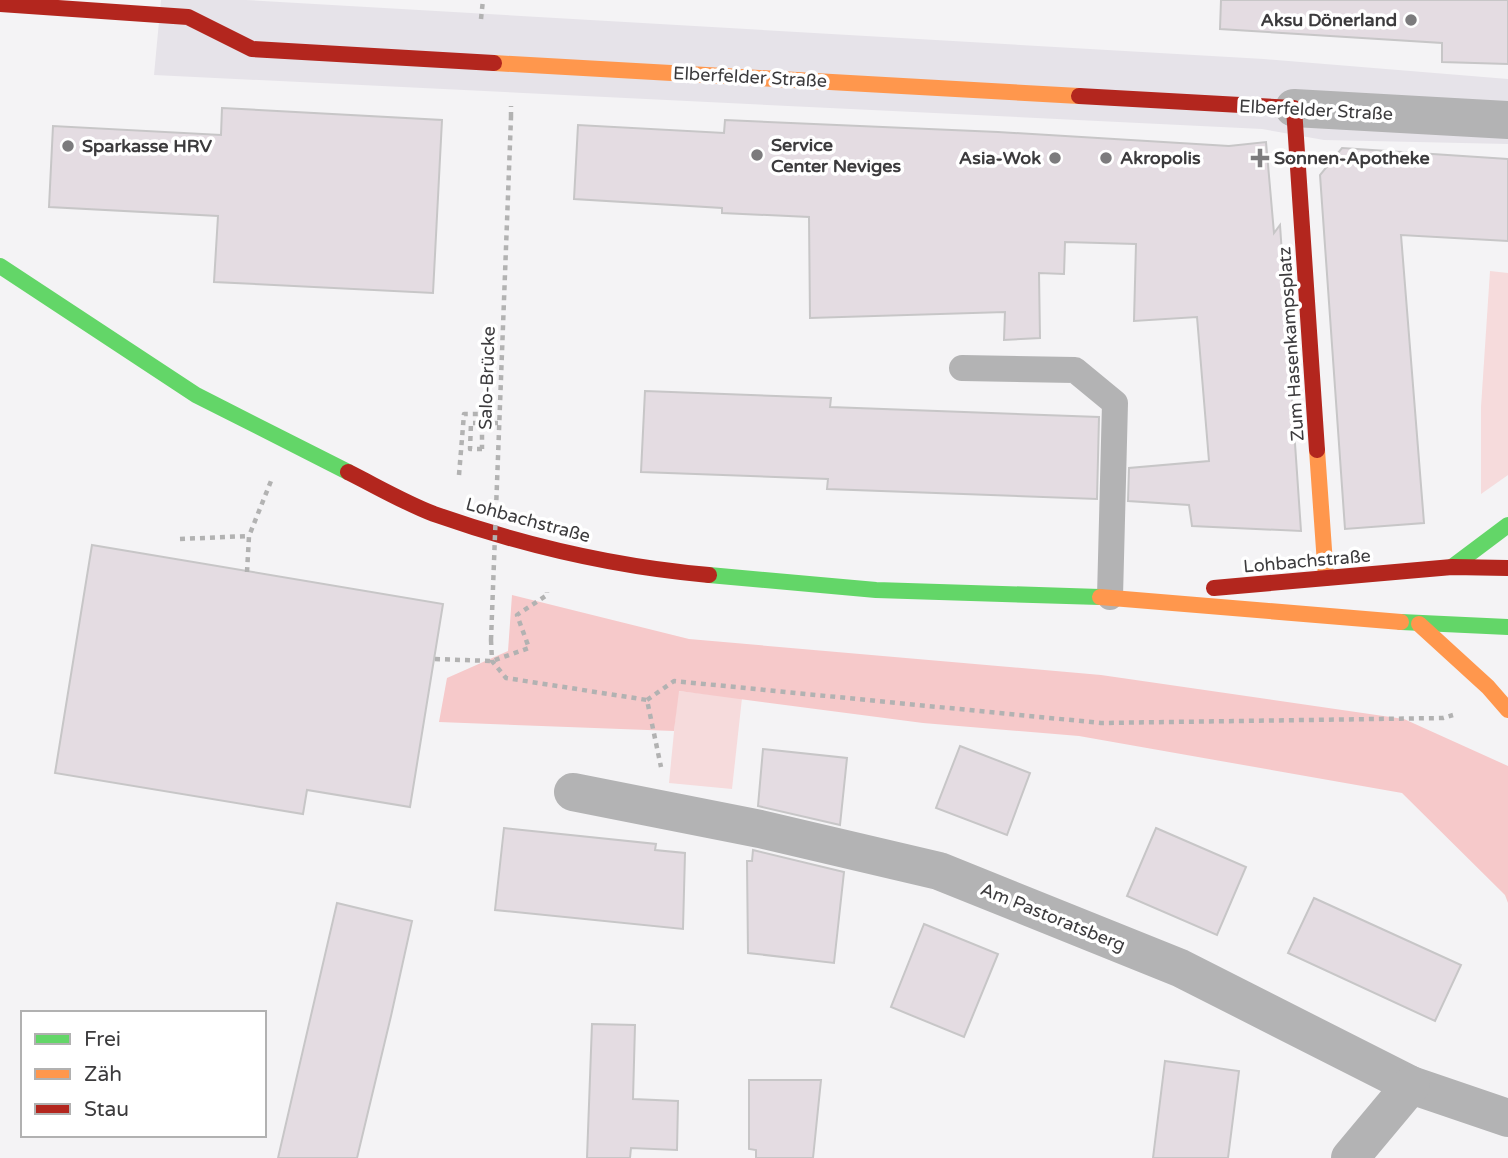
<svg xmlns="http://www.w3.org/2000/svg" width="1508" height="1158" viewBox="0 0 1508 1158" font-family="'Varela Round',sans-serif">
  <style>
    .built { fill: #e6e3e9 }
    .green { fill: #f6dbdc }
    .forest { fill: #f6c9ca }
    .building { fill: #e4dce2; stroke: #c7c6c7; stroke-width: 2 }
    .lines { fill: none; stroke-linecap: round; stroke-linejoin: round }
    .path { stroke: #b2b2b2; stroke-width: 4.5; stroke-dasharray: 5 5; stroke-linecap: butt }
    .lane { stroke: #b3b3b4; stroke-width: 26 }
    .street { stroke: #b3b3b4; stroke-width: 38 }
    .fast { stroke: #63d668; stroke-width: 16 }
    .slow { stroke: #ff974d; stroke-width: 16 }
    .jam { stroke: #b3261e; stroke-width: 16 }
    .path-bridge { stroke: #b2b2b2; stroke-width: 4.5; stroke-dasharray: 5 5; stroke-linecap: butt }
    .poi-dot { fill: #7c7b7d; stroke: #fff; stroke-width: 2.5 }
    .labels { text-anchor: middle; stroke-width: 7; stroke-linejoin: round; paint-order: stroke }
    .poi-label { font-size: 18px; font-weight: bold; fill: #3c3b3d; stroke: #fff; text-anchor: start }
    .street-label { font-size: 18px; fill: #3c3b3d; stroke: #fff }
  </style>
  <rect width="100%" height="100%" fill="#f4f3f5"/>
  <polygon class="built" points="161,0 246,0 1264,59 1508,79 1508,144 1324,140 1262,129 154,75"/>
  <g class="green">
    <polygon points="1490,271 1508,273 1508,475 1481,494 1481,407"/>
    <polygon points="678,691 742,698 732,789 669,783"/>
  </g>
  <polygon class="forest" points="512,595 689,639 1101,675 1404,719 1508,766 1508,903 1505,895 1402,793 1079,736 923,723 679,691 674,731 439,722 447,678 508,651"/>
  <g class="building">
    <polygon points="1221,0 1508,0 1508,64 1442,62 1442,43 1220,29"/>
    <polygon points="222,108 442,120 433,293 214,282 218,216 49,207 53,126 221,135"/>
    <polygon points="725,120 998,132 1229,146 1266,142 1274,233 1280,225 1301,531 1192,526 1189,505 1128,501 1129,468 1209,461 1197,317 1134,321 1136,244 1065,242 1064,274 1039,273 1040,338 1004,340 1005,312 810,318 809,217 722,213 722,208 574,199 578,125 724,133"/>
    <polygon points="1342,148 1508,159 1508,241 1401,235 1424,523 1345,529 1320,175"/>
    <polygon points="645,391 831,398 830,407 1099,417 1097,499 827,489 828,479 641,472"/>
    <polygon points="92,545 443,604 410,807 307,790 303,814 55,773"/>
    <polygon points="960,746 1030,773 1007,835 936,808"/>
    <polygon points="763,749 847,758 840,825 758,806"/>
    <polygon points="504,828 656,844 655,850 685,853 683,929 495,910"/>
    <polygon points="1156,828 1246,867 1217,935 1127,896"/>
    <polygon points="753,850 844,872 834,963 748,953 747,861 752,861"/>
    <polygon points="1314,898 1461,965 1435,1021 1288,953"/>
    <polygon points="337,903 412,921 391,1016 357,1158 278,1158"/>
    <polygon points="924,924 998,954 964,1037 891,1007"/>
    <polygon points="592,1024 635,1025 633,1099 678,1101 677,1150 631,1148 630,1158 587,1158"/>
    <polygon points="1165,1061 1239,1071 1228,1158 1153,1158"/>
    <polygon points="749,1080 821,1080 813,1158 756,1158 756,1150 749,1149"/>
  </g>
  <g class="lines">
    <g class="path">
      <polyline points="481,19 483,0"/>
      <polyline points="511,117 511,106"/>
      <polyline points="459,475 464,414 482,414 482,449"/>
      <polyline points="180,539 249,536"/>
      <polyline points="247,572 249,536 271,481"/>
      <polyline points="491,640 492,661 506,678 647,700 661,767"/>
      <polyline points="435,659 492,661 529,648 517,615 547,595 547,592"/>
      <polyline points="647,700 674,681 1101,723 1443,718 1453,715"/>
    </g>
    <polyline class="lane" points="962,368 1075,370 1115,403 1110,597"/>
    <g class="street">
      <polyline points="1294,108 1508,120"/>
      <polyline points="573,792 760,829 939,871 1180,968 1411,1085 1508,1118"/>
      <polyline points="1350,1158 1411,1085"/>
    </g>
    <g class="fast">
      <polyline points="0,266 196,395 348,472"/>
      <polyline points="1452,567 1508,525"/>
      <polyline points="709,575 876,590 1100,597"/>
      <polyline points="1401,622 1508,627"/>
    </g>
    <g class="slow">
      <polyline points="494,63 1079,96"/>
      <polyline points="1317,450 1326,578"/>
      <polyline points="1100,597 1401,622"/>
      <polyline points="1419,624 1488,687 1508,710"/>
    </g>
    <g class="jam">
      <polyline points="0,4 188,17 252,49 494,63"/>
      <polyline points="1079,96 1294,108 1317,450"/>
      <path d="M348,472C376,486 405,503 434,514C522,545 616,567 709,575"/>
      <polyline points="1214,588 1452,567 1508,568"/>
    </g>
    <g class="path-bridge">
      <polyline points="482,449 470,449 471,423 500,423"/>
      <polyline points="491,640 511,117"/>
    </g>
  </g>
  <g class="poi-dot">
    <circle cx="1411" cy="20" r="7"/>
    <circle cx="68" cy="146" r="7"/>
    <circle cx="757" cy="155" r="7"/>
    <circle cx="1055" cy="158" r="7"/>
    <circle cx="1106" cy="158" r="7"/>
    <path d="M1256.5 147.5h7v7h7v7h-7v7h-7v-7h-7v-7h7z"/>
  </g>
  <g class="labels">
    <g class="poi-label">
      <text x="1397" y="26" text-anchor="end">Aksu Dönerland</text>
      <text x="771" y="151">Service<tspan x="771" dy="21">Center Neviges</tspan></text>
      <text x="82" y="152">Sparkasse HRV</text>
      <text x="1041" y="164" text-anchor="end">Asia-Wok</text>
      <text x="1120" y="164">Akropolis</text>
      <text x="1274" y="164">Sonnen-Apotheke</text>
    </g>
    <g class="street-label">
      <text transform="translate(750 77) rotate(3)" y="6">Elberfelder Straße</text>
      <text transform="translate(1316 110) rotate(3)" y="6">Elberfelder Straße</text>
      <text transform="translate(1291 344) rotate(-94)" y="6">Zum Hasenkampsplatz</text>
      <text transform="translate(487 378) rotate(-88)" y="6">Salo-Brücke</text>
      <text transform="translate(528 520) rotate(15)" y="6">Lohbachstraße</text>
      <text transform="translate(1307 561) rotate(-5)" y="6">Lohbachstraße</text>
      <text transform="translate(1053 917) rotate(22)" y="6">Am Pastoratsberg</text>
    </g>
  </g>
  <rect x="21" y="1011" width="245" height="126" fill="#ffffff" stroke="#b1b1b1" stroke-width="2"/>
  <rect x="35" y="1034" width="35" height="10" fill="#63d668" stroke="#b1b1b1" stroke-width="2"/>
  <text x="84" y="1046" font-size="21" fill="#3c3b3d">Frei</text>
  <rect x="35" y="1069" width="35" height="10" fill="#ff974d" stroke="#b1b1b1" stroke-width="2"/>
  <text x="84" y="1081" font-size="21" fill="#3c3b3d">Zäh</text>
  <rect x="35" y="1104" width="35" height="10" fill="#b3261e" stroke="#b1b1b1" stroke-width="2"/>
  <text x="84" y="1116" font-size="21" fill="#3c3b3d">Stau</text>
</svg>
